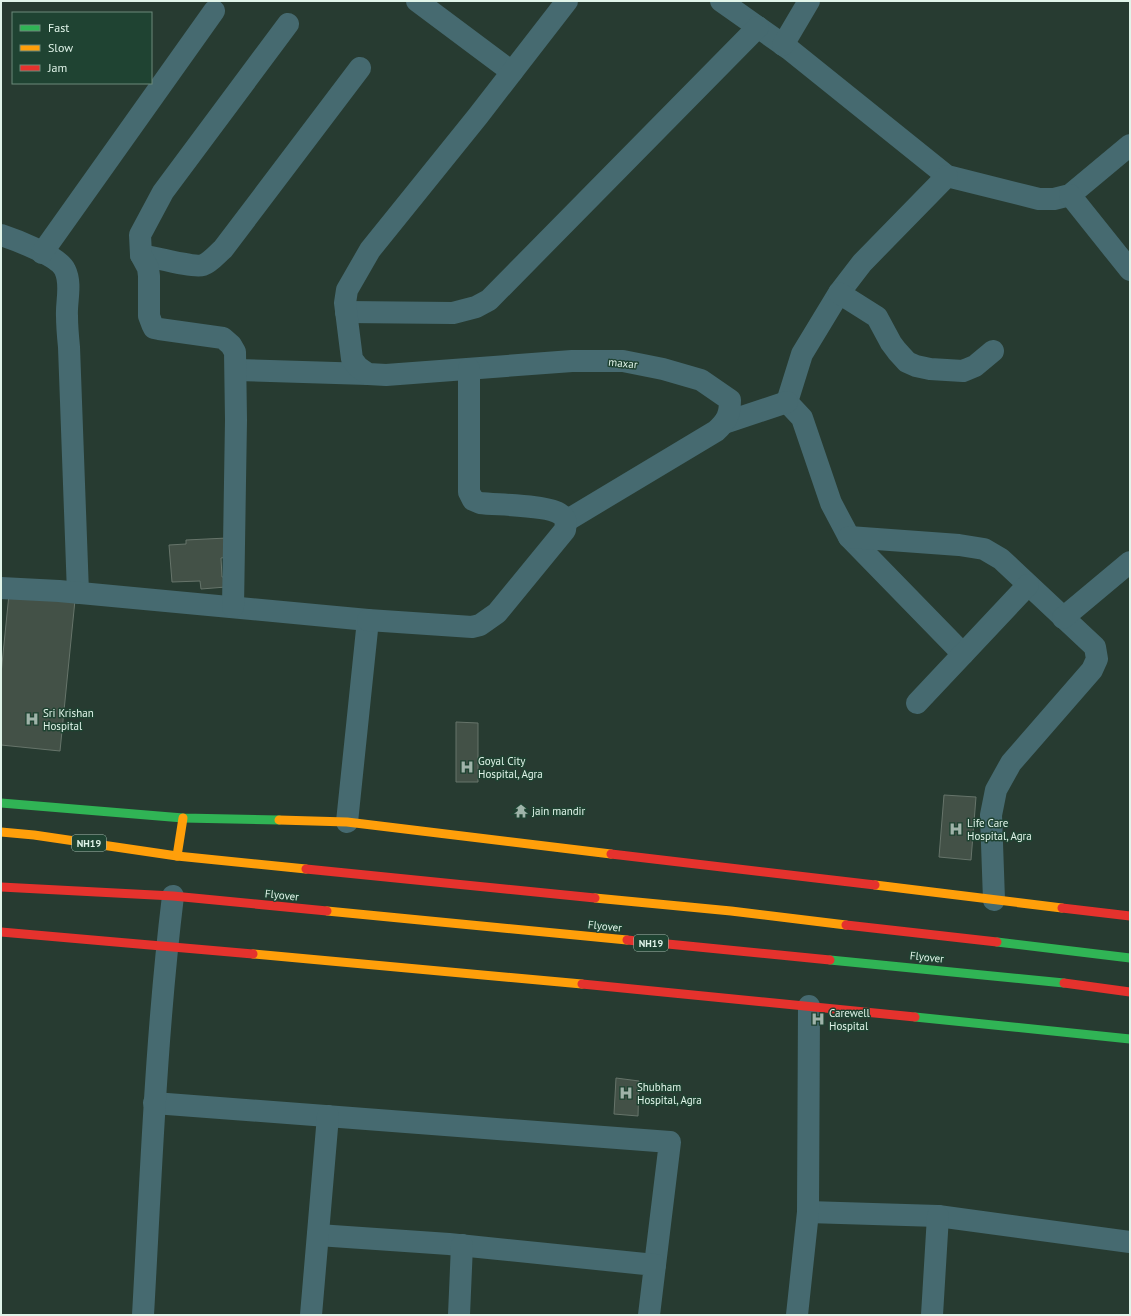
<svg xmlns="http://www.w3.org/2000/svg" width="1131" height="1316" viewBox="0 0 1131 1316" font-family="'PT Sans',sans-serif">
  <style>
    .building { fill: #435147; stroke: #66746a }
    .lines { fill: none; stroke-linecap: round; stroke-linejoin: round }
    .street { stroke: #466a70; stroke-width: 22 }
    .fast { stroke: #30b455; stroke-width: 9 }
    .slow { stroke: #ff9f0a; stroke-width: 9 }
    .jam { stroke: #e5322d; stroke-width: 9 }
    .labels { text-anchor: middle; stroke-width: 3; stroke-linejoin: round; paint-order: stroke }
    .shield { fill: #1f4332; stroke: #a6bfb2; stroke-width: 1 }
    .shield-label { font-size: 10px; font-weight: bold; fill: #e0f4e9 }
    .street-label { font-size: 11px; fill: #e0f4e9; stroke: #1f4332 }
    .poi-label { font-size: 11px; fill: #e0f4e9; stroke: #1f4332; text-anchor: start }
  </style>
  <rect width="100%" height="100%" fill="#273b31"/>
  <g class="building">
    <polygon points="227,538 228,557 221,558 222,577 225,577 226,587 201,589 200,581 172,582 169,545 186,544 186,540"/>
    <polygon points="9,594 75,600 60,751 1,745 1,674"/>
    <polygon points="456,722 478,723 478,782 456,782"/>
    <polygon points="944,795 976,797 971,860 939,857"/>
    <polygon points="616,1078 639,1081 638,1116 614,1114"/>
  </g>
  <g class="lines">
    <g class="street">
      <polyline points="417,1 512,72"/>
      <polyline points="721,1 789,49 947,176 1039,199 1054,199 1070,195 1130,145"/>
      <polyline points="783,45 809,1"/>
      <polyline points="947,176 862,263 839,293 802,354 787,402 802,418 831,503 849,537 963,654"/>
      <polyline points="1070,195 1130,270"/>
      <path d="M1,235C16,240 59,256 65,270C72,284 66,302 67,316C67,326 68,337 69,347L78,593"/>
      <polyline points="42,253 214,11"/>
      <path d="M141,255C154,257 193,268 203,265C211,262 217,254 223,249L360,68"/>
      <polyline points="839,293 877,317 891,343 897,351 907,362 916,366 930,369 963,371 975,366 993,351"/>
      <polyline points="346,312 453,313 476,307 489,300 758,27"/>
      <polyline points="236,370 368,374"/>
      <polyline points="724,423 787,402"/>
      <path d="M566,521L716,431C727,421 730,415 730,400L701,380L663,369L623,361H572L386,375L368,374L358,367L352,359L345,303L347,290L370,250L478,116L567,1"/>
      <polyline points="849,537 959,545 984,549 1001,559 1095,647 1097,659 1092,670 1011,763 996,790 991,815 994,900"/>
      <polyline points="1,588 59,591 368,620 347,822"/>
      <polyline points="233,607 236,420 235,352 231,345 223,338 159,329 154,328 152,324 149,316 149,276 148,268 141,255 140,235 163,192 288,24"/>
      <polyline points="1063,618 1130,562"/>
      <path d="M368,620L472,627L480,625L497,613L565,530C566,524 567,518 560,514C549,505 497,505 480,503L473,500L469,492V369"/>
      <polyline points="917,703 1028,585"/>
      <polyline points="154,1103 670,1142 655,1265"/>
      <polyline points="808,1212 938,1216 1130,1242"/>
      <polyline points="318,1235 449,1244 655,1265 649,1315"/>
      <path d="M143,1315C151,1175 156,1035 173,896"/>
      <polyline points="311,1315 328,1116"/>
      <polyline points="459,1315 462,1245"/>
      <polyline points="797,1315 808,1212 809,1006"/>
      <polyline points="932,1315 938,1216"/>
    </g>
    <g class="fast">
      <polyline points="1,803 183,818 279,820"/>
      <polyline points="997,942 1130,958"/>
      <polyline points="830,960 1064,983"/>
      <polyline points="915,1017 1130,1039"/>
    </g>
    <g class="slow">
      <polyline points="279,820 347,822 611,854"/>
      <polyline points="1,832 34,835 177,856 306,869"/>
      <polyline points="177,856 183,818"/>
      <polyline points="875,885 1062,908"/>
      <polyline points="595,898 731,911 846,925"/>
      <polyline points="327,911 627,940"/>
      <polyline points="253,954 582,984"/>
    </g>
    <g class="jam">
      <polyline points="611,854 875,885"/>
      <polyline points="306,869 595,898"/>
      <polyline points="1,887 173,896 327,911"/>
      <polyline points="1062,908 1130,916"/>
      <polyline points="846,925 997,942"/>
      <polyline points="1,932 253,954"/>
      <polyline points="627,940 830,960"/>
      <polyline points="1064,983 1130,992"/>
      <polyline points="582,984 915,1017"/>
    </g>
  </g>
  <defs>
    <g id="hospital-bare" transform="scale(1.08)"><path d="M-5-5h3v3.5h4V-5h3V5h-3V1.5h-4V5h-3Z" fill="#9fb3a9" stroke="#1f4332" stroke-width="2.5" paint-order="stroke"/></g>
    <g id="temple-bare" transform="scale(1.08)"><path d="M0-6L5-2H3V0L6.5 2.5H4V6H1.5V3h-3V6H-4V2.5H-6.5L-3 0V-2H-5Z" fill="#9fb3a9" stroke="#1f4332" stroke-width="2.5" paint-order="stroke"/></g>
  </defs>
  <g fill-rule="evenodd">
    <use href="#hospital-bare" x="32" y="719"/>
    <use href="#hospital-bare" x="467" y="767"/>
    <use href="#temple-bare" x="521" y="811"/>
    <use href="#hospital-bare" x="956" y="829"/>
    <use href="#hospital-bare" x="818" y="1019"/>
    <use href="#hospital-bare" x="626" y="1093"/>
  </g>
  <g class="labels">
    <g class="shield">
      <rect x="72" y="835" width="34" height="16" rx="3"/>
      <rect x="634" y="935" width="34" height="16" rx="3"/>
    </g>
    <g class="shield-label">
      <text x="89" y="847">NH19</text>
      <text x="651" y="947">NH19</text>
    </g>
    <g class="street-label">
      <text transform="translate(623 363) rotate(6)" y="4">maxar</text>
      <text transform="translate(282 895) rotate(6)" y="4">Flyover</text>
      <text transform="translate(605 926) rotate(6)" y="4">Flyover</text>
      <text transform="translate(927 957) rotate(6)" y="4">Flyover</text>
    </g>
    <g class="poi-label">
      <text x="43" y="717">Sri Krishan<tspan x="43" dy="13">Hospital</tspan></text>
      <text x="478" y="765">Goyal City<tspan x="478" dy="13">Hospital, Agra</tspan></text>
      <text x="532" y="815">jain mandir</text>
      <text x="967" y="827">Life Care<tspan x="967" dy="13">Hospital, Agra</tspan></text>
      <text x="829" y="1017">Carewell<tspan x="829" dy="13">Hospital</tspan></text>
      <text x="637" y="1091">Shubham<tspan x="637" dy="13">Hospital, Agra</tspan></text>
    </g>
  </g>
  <rect width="1131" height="1316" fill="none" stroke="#e0f4e9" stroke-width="4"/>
  <rect x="12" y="12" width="140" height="72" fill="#1f4332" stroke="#6c8a7b"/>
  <rect x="20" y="25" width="20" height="6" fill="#30b455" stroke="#6c8a7b"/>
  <text x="48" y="32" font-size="12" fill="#e0f4e9">Fast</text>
  <rect x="20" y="45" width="20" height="6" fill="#ff9f0a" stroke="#6c8a7b"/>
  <text x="48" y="52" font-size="12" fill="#e0f4e9">Slow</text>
  <rect x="20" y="65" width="20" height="6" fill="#e5322d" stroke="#6c8a7b"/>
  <text x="48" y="72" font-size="12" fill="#e0f4e9">Jam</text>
</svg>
